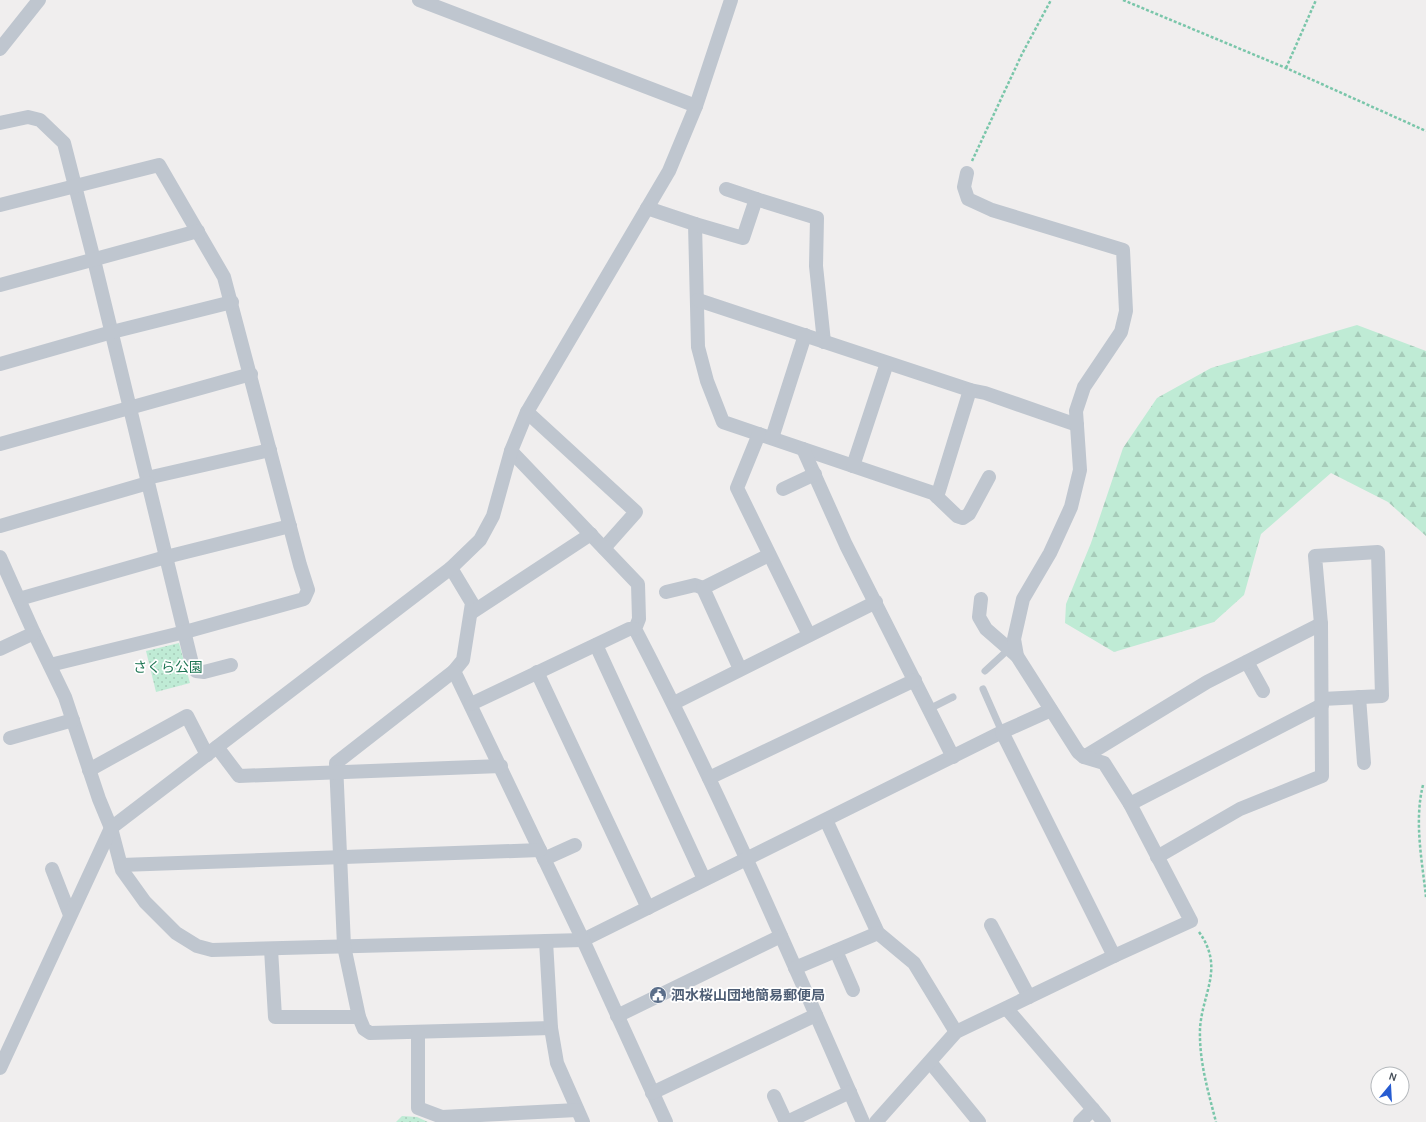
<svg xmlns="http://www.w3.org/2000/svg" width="1426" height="1122" viewBox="0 0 1426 1122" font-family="Karla,'Noto Sans JP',sans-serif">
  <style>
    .forest { fill: url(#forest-firs) }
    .park { fill: url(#park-dots) }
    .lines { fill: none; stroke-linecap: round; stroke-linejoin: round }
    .path { stroke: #7ac6aa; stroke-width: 2.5; stroke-dasharray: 3 2; stroke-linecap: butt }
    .lane { stroke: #bfc6cf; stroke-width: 7 }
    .street { stroke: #bfc6cf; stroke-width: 14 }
    .labels { text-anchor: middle; stroke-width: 3.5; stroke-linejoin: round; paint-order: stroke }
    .park-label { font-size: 14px; fill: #1e7554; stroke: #fff }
    .service-label { font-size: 14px; font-weight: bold; fill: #4e5e75; stroke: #fff; text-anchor: start }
  </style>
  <defs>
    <pattern id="forest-firs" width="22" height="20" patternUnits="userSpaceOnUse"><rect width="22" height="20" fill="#bfebd5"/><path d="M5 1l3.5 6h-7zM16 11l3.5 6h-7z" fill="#a6cbb9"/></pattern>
    <pattern id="park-dots" width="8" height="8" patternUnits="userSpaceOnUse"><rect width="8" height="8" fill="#bfebd5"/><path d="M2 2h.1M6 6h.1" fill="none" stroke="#a6cbb9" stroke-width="1.8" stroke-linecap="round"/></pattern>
  </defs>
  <rect width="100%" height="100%" fill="#f0eeee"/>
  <polygon class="forest" points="1357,325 1426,351 1426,536 1388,502 1331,473 1261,534 1244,595 1214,622 1114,652 1065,623 1066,604 1091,543 1123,448 1157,398 1211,368"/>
  <g class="park">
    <polygon points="179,643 190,683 156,692 146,651"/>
    <polygon points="402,1116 417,1117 428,1122 396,1122"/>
  </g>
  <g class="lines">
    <g class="path">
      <polyline points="1123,0 1286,68 1426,131"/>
      <polyline points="1286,68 1316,0"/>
      <polyline points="972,161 1022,54 1051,0"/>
      <path d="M1423,785C1414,821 1422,860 1426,897"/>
      <path d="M1199,932C1225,968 1202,993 1200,1029C1199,1061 1208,1091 1216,1122"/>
    </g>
    <g class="lane">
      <polyline points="985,671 1010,648"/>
      <polyline points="983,689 1002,732"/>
      <polyline points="929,709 953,697"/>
    </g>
    <g class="street">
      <polyline points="419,0 696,106"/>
      <polyline points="0,49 39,0"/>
      <polyline points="0,123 28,117 40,120 64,143 94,260 193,668 196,671 204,672 231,665"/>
      <polyline points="726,189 756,199"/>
      <polyline points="0,205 159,165 224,277 300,565 308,590 304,599 185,632 50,665"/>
      <polyline points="647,208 695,224 698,347 707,381 723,422 933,493 957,516 963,518 969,514 989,477"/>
      <polyline points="695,224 743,238 756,199 817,218 816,266 824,342"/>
      <polyline points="0,285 198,231"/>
      <polyline points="698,300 970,390 985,393 1077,425"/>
      <polyline points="0,364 112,332 232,302"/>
      <polyline points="527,412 636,512 604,548"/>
      <polyline points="759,434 737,488 809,635"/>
      <polyline points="772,438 805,335"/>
      <polyline points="0,444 251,374"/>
      <polyline points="803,449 846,545 953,757"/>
      <path d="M511,451L638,584L639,619L635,629C719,790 790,956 863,1122"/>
      <polyline points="853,466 887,363"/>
      <polyline points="147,478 270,450"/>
      <polyline points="783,489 815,474"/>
      <polyline points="937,497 970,390"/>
      <polyline points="0,526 148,483"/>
      <polyline points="0,557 34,633 65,697 99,799 111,828 122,870 145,902 176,933 197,946 212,950 583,940 1002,732 1051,710"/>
      <polyline points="451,568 472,603 463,660 454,671 336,763 344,946 359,1017 364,1029 370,1033 551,1028"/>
      <polyline points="666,592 695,585 703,588"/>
      <polyline points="19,599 166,557 290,526"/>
      <polyline points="981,599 979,617 986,629 1017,656"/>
      <polyline points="471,613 591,534"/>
      <polyline points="596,645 704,879"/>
      <polyline points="0,649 34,633"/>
      <polyline points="1247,662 1263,691"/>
      <polyline points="740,669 703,588 769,555"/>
      <polyline points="454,671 583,940 666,1122"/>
      <polyline points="537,672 648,908"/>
      <polyline points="1359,697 1364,763"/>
      <polyline points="674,703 876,602"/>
      <polyline points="471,704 629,629 635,629"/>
      <polyline points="1002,732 1114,956"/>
      <polyline points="10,738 73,720"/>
      <polyline points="217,747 239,776 501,766"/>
      <polyline points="1084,757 1207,682 1321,624"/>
      <polyline points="89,770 187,716 207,755"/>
      <polyline points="709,778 915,680"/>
      <polyline points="1130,804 1322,705"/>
      <polyline points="826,820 878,933 914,963 956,1032"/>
      <polyline points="1157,857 1240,809 1322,776 1321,624 1315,556 1378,552 1382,696 1322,699"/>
      <polyline points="544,859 575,845"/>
      <polyline points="121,865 540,850"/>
      <polyline points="52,869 70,915"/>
      <polyline points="991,925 1029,997"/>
      <polyline points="546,941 551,1028 557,1063 583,1122"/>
      <polyline points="271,949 275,1017 359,1017"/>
      <polyline points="836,951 853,990"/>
      <polyline points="795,968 878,933"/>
      <polyline points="1007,1009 1104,1122"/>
      <polyline points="617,1016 781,936"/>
      <polyline points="418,1032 418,1108 442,1117 577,1110"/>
      <polyline points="930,1062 979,1122"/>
      <polyline points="0,1068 111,828 451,568 480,540 493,516 511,451 527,412 669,171 696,106 731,0"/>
      <polyline points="652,1093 816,1015"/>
      <polyline points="774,1096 786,1122"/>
      <polyline points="787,1122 850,1092"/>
      <polyline points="876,1122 956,1032 1114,956 1191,921 1130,804 1104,763 1084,757 1078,752 1017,656 1014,639 1023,599 1050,553 1071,507 1080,470 1076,411 1084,387 1121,332 1126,311 1123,250 992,210 968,199 964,187 967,173"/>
      <polyline points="1080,1122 1093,1109"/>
    </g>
  </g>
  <defs>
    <g id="civic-disc" transform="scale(0.9)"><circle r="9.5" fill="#5c6f8a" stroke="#fff"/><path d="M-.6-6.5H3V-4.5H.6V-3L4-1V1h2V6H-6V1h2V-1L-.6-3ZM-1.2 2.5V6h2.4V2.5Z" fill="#fff"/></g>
  </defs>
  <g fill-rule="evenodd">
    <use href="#civic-disc" x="658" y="995"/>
  </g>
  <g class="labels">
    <g class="park-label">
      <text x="168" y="672">さくら公園</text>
    </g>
    <g class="service-label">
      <text x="671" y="1000">泗水桜山団地簡易郵便局</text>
    </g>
  </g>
  <g transform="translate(1390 1086) rotate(18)"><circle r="19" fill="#ffffff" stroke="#b5b9bd"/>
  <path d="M0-3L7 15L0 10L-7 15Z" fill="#275cd1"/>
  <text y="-6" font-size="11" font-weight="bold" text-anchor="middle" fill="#474f5a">N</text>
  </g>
</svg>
